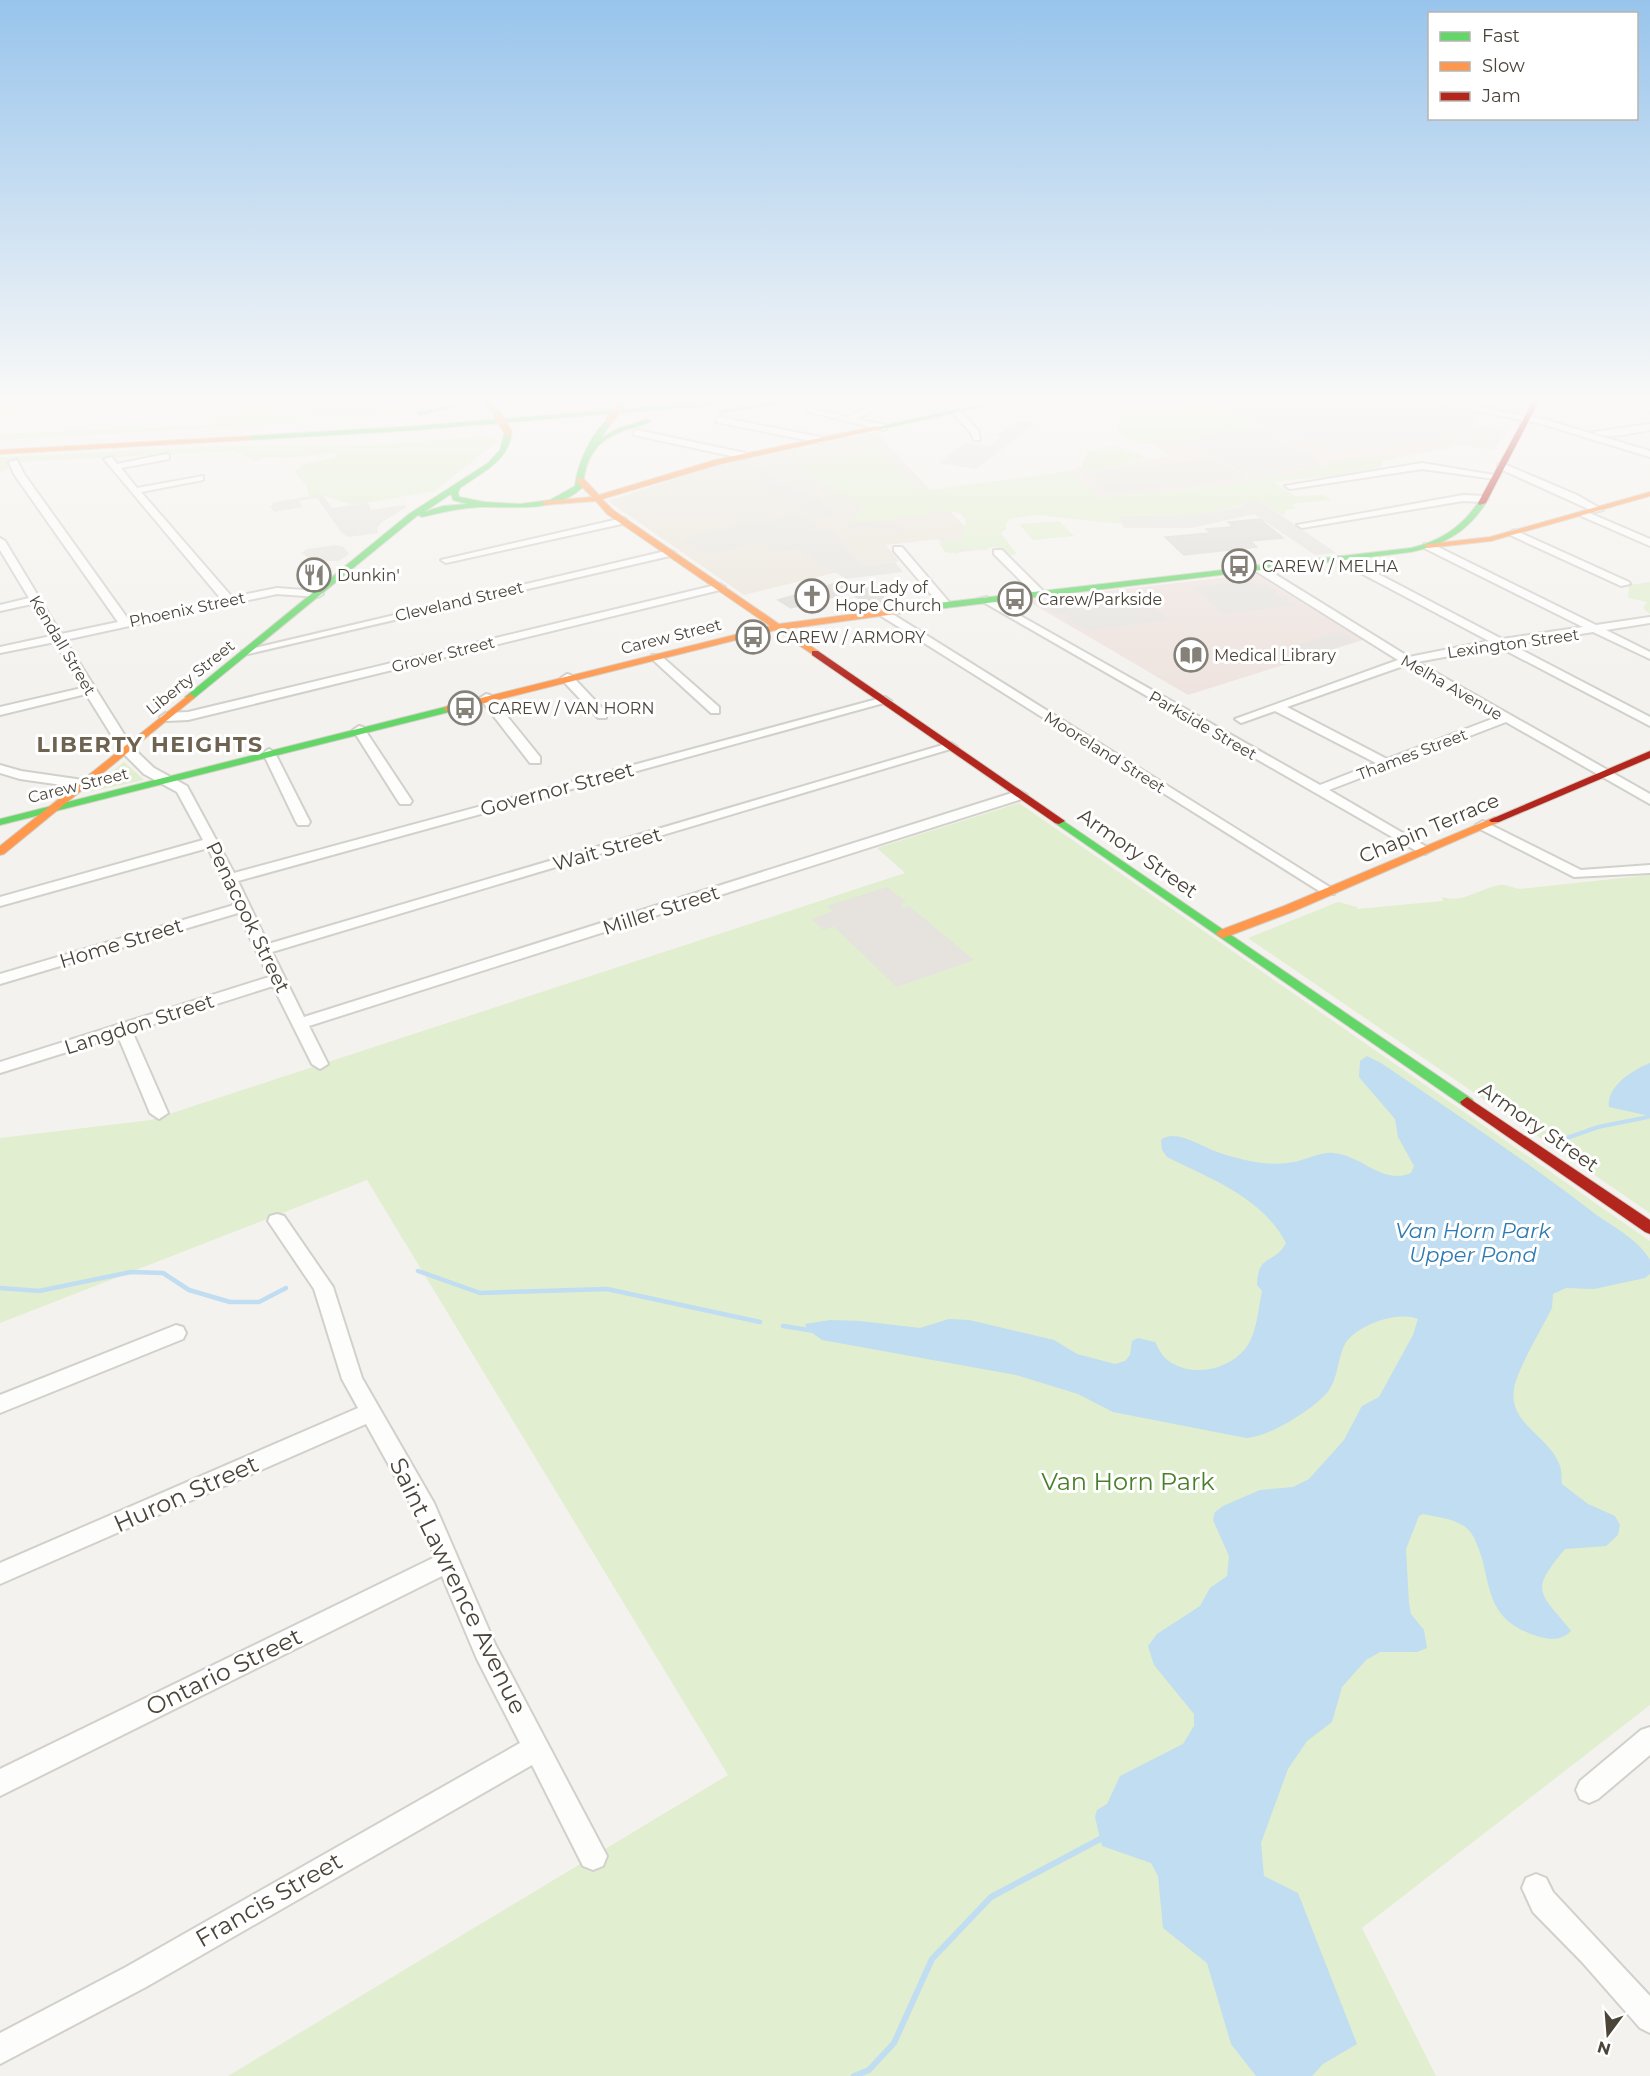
<svg xmlns="http://www.w3.org/2000/svg" width="1650" height="2076" viewBox="0 0 1650 2076" font-family="Montserrat,sans-serif">
  <style>
    .industrial { fill: #e6e2de }
    .education { fill: #eae5da }
    .medical { fill: #eee3df }
    .green { fill: #e1eecf }
    .parking { fill: #e6e3df }
    .water { fill: #c0ddf1 }
    .lines { fill: none; stroke-linecap: round; stroke-linejoin: round }
    .stream-far2 { stroke: #c0ddf1; stroke-width: 4 }
    .stream-far1 { stroke: #c0ddf1; stroke-width: 4.5 }
    .stream { stroke: #c0ddf1; stroke-width: 6 }
    .building { fill: #dedbd6; stroke: #dcd9d4; stroke-width: 1.5 }
    .street-casing { stroke: #d2d0cb; stroke-width: 4 }
    .fast-casing { stroke: #d3cfc5; stroke-width: 2 }
    .slow-casing { stroke: #d3cfc5; stroke-width: 2 }
    .jam-casing { stroke: #d3cfc5; stroke-width: 2 }
    .street { fill: #fdfdfc; fill-rule: evenodd }
    .fast { fill: #63d668; fill-rule: evenodd }
    .slow { fill: #ff974d; fill-rule: evenodd }
    .jam { fill: #b3261e; fill-rule: evenodd }
    .slow-bridge-casing { stroke: #d6cebb; stroke-width: 9; stroke-linecap: butt }
    .slow-bridge { stroke: #ff974d; stroke-width: 8 }
    .labels { text-anchor: middle; stroke-width: 6; stroke-linejoin: round; paint-order: stroke }
    .far-poi-label { font-size: 16px; fill: #4b4439; stroke: #fff; text-anchor: start }
    .far-street-label { font-size: 16px; fill: #4b4439; stroke: #fff }
    .street-label { font-size: 20px; fill: #4b4439; stroke: #fff }
    .water-label { font-size: 21px; font-style: italic; fill: #2e7ab2; stroke: #fff }
    .far-district-label { font-size: 22px; font-weight: bold; letter-spacing: 1.5px; fill: #6e6250; stroke: #fff }
    .near-park-label { font-size: 24px; fill: #4a7f2a; stroke: #fff }
    .near-street-label { font-size: 24px; fill: #4b4439; stroke: #fff }
  </style>
  <rect width="100%" height="100%" fill="#f4f2ee"/>
  <polygon class="industrial" points="330,401 423,401 387,412 316,417 312,411 302,413 297,407"/>
  <polygon class="education" points="876,432 986,549 951,553 938,539 886,545 899,561 862,566 744,595 608,501 714,466"/>
  <g class="medical">
    <polygon points="1199,401 1527,401 1516,416 1487,410 1475,425 1507,430 1494,450 1453,444 1445,449 1245,483 1081,499 1054,473 1172,456 1149,442 1250,424"/>
    <polygon points="1256,574 1363,640 1188,695 1026,600"/>
  </g>
  <g class="green">
    <polygon points="0,401 84,401 2,418 0,418"/>
    <polygon points="241,401 265,401 282,414 296,414 307,419 387,412 423,401 449,401 399,414 314,422 0,440 0,434 211,425 214,417 235,418"/>
    <polygon points="519,401 614,401 504,411 500,407"/>
    <polygon points="1191,401 1204,401 1240,416 1244,415 1261,426 1165,444 1143,444 1129,439 1118,431 1120,414 1134,410 1201,406"/>
    <polygon points="488,436 476,439 491,437 498,441 435,491 353,505 322,495 309,497 306,485 294,472 302,465 334,457 337,453 288,458 267,457 256,461 235,451 22,462 0,472 0,457 226,446 372,445"/>
    <path d="M1115,446L1146,457C1122,466 1100,471 1075,469L1082,466L1088,451Z"/>
    <polygon points="878,450 940,512 858,523 851,520 862,509 860,503 795,467"/>
    <polygon points="1392,455 1398,458 1383,461 1381,467 1341,475 1274,482 1295,496 1324,495 1331,500 1292,504 1296,509 1286,510 1284,516 1259,500 1242,503 1245,505 1198,515 1119,516 1123,524 1037,515 1010,519 1006,523 1006,529 1001,533 1017,554 1009,556 997,547 991,547 986,550 959,548 959,554 945,552 939,543 962,539 966,520 960,513 940,510 921,491 925,488 931,492 930,490 1071,471 1099,497 1229,485 1327,466 1336,461"/>
    <polygon points="1059,521 1074,536 1033,540 1019,524"/>
    <polygon points="1650,582 1650,614 1643,608 1647,602 1628,598 1629,585"/>
    <polygon points="124,762 144,780 88,792"/>
    <polygon points="1019,803 1650,1241 1650,1705 1362,1928 1436,2076 228,2076 728,1775 367,1180 0,1323 0,1138 151,1120 835,896 905,873 877,848"/>
    <path d="M1650,875V1213L1248,938L1338,902L1357,907V909L1443,901L1442,897C1464,904 1479,888 1500,885C1505,884 1513,888 1519,889Z"/>
  </g>
  <g class="parking">
    <polygon points="1204,401 1247,401 1280,415 1265,418 1240,416"/>
    <polygon points="1423,402 1467,418 1443,435 1362,452 1335,450 1287,430 1350,416 1340,411 1361,407 1373,412"/>
    <polygon points="1310,410 1323,413 1280,424 1267,419"/>
    <polygon points="1030,422 1035,423 976,469 938,463 965,443 989,446 1000,437 996,436 1013,423"/>
    <polygon points="1241,428 1256,430 1314,457 1309,458 1322,464 1264,476 1249,470 1243,471 1186,443 1192,441 1187,439"/>
    <polygon points="1214,459 1245,476 1240,479 1114,493 1104,492 1083,472"/>
    <polygon points="761,469 839,514 821,518 744,473"/>
    <polygon points="322,494 332,508 368,503 371,510 405,505 407,507 382,522 377,527 378,533 348,537 341,532 317,498 299,501 303,507 274,512 270,506 273,505 271,503"/>
    <polygon points="1259,500 1336,553 1315,555 1254,514 1192,528 1124,528 1119,516 1198,515 1244,506 1241,502"/>
    <polygon points="797,515 819,528 782,538 831,528 861,566 895,562 903,572 846,579 795,548 777,552 763,544 770,542 769,540 716,553 700,551 680,540 753,522 760,524"/>
    <polygon points="857,522 894,524 905,528 900,533 873,528 861,532 846,527"/>
    <polygon points="337,545 344,547 349,554 339,561 313,561 301,553 307,549"/>
    <polygon points="1251,581 1256,585 1266,584 1278,592 1273,594 1278,597 1286,596 1290,599 1285,601 1298,605 1223,614 1194,587"/>
    <polygon points="1141,593 1168,620 1087,631 1066,619 1072,617 1066,613 1059,615 1048,609 1057,606 1053,602 1090,598 1094,601 1106,600 1103,597 1117,595 1122,598 1129,597 1127,594"/>
    <polygon points="1339,631 1358,641 1301,658 1288,652 1294,650 1290,647"/>
    <polygon points="887,887 906,902 902,904 901,908 909,906 974,960 897,987 833,926 824,930 811,919 833,911 827,906"/>
  </g>
  <g class="water">
    <path d="M1367,1056L1381,1063C1453,1112 1525,1160 1594,1213C1612,1226 1639,1240 1650,1260V1274L1645,1278L1594,1289L1566,1288L1553,1294L1552,1308C1543,1326 1516,1372 1514,1389C1508,1424 1550,1436 1560,1466C1562,1471 1561,1478 1562,1484L1588,1504L1615,1516L1620,1525L1618,1535L1606,1546L1565,1549C1529,1592 1539,1591 1571,1631C1561,1641 1550,1640 1537,1636C1478,1617 1495,1577 1473,1536C1464,1519 1440,1518 1423,1514L1419,1516L1406,1549L1409,1603L1411,1614L1424,1630L1427,1648L1417,1652H1380L1366,1660L1342,1687L1332,1722L1307,1741L1288,1769L1261,1843L1264,1876L1298,1893L1357,2044L1323,2064L1312,2076H1256L1231,2044L1207,1963L1163,1928L1158,1876L1151,1863L1102,1846L1095,1817L1097,1810L1107,1804L1120,1776L1183,1744L1194,1726V1714L1154,1665L1148,1646L1157,1634L1200,1606L1210,1588L1227,1576L1229,1556L1213,1520L1215,1512L1223,1506L1260,1490L1293,1487L1309,1479L1344,1440L1362,1406L1379,1397L1413,1335L1418,1319C1398,1310 1353,1326 1344,1346C1337,1361 1338,1381 1326,1394C1310,1411 1269,1437 1246,1438L1113,1412L1078,1394L1016,1375L822,1340L807,1329L805,1324L830,1320L860,1321L920,1328L949,1319L969,1320L1054,1340L1077,1354L1115,1364L1125,1361L1130,1355L1132,1341L1138,1338L1155,1342C1158,1347 1161,1354 1165,1358C1188,1378 1226,1372 1245,1349C1257,1334 1258,1310 1262,1291L1257,1285C1258,1252 1275,1265 1286,1243C1262,1197 1211,1179 1167,1157L1162,1150L1161,1140C1175,1128 1202,1147 1217,1152C1242,1160 1267,1167 1294,1162C1306,1160 1322,1151 1334,1153C1363,1156 1382,1185 1411,1173L1414,1166L1398,1137L1395,1119L1359,1077L1360,1061Z"/>
    <path d="M1650,1063V1116L1609,1107C1606,1086 1633,1070 1650,1063Z"/>
  </g>
  <g class="lines">
    <polyline class="stream-far2" points="1550,1144 1598,1127 1648,1117 1650,1113"/>
    <g class="stream-far1">
      <polyline points="418,1271 480,1293 607,1289 760,1322"/>
      <polyline points="0,1288 39,1291 131,1272 163,1273 189,1290 230,1302 259,1302 286,1288"/>
      <polyline points="783,1326 815,1331"/>
    </g>
    <polyline class="stream" points="854,2076 869,2070 894,2043 932,1959 991,1897 1104,1837"/>
  </g>
  <g class="building">
    <polygon points="1260,519 1283,538 1250,541 1257,547 1184,555 1165,537 1210,533 1206,529 1233,527 1228,522"/>
    <polygon points="836,583 843,587 855,583 862,587 866,586 888,600 870,605 850,593 791,608 778,600"/>
  </g>
  <g class="lines">
    <g class="street-casing">
      <g id="street">
        <polygon points="183,401 191,401 195,408 188,410"/>
        <polygon points="879,401 887,402 856,419 886,425 886,429 883,430 806,411 810,408 847,417"/>
        <polygon points="942,401 950,401 978,430 980,440 974,440 971,433"/>
        <polygon points="1428,401 1443,401 1543,419 1650,451 1650,457 1542,424"/>
        <polygon points="1624,401 1635,401 1650,406 1650,412"/>
        <polygon points="719,417 821,437 825,440 821,443 716,422"/>
        <path d="M1650,424V430C1634,432 1606,441 1593,432Z"/>
        <polygon points="637,430 745,453 749,456 745,459 634,435 633,433"/>
        <polygon points="166,454 169,455 169,459 121,468 137,488 203,476 203,480 141,492 232,597 277,588 318,591 323,594 318,597 277,594 65,640 132,747 154,768 187,786 234,873 881,698 885,697 891,701 238,881 268,944 946,744 951,743 957,747 272,952 304,1017 1015,792 1020,791 1027,795 1025,798 309,1026 328,1064 320,1069 312,1064 273,986 132,1031 168,1113 159,1119 150,1113 118,1036 0,1073 0,1062 269,977 238,913 0,984 0,974 234,905 208,848 0,906 0,897 203,840 177,792 144,774 122,752 86,694 0,715 0,707 82,688 55,642 0,653 0,647 51,636 32,604 0,611 0,605 29,598 0,550 0,538 5,541 61,634 118,622 14,474 9,462 17,460 24,474 128,619 222,600 104,459 112,457 117,464"/>
        <polygon points="1422,463 1500,476 1495,479 1422,469 1290,489 1285,486"/>
        <polygon points="1498,464 1504,464 1577,495 1603,510 1595,512 1498,468"/>
        <polygon points="1463,495 1483,496 1488,499 1483,502 1463,501 1302,528 1297,525"/>
        <polygon points="1581,512 1587,512 1650,539 1650,546 1581,516"/>
        <polygon points="623,518 626,519 626,523 446,563 441,560"/>
        <polygon points="1514,530 1629,582 1630,584 1621,586 1510,535 1509,533"/>
        <path d="M1424,544H1432L1596,625L1650,617V623L1606,630L1650,652V659L1593,632L1512,645L1650,717V726L1499,647L1417,662L1650,794V804L1506,722L1329,790L1432,850L1425,854L1420,853L978,599L987,597L1320,785L1376,763L1275,711L1241,723L1235,719L1398,660L1254,570V566H1262L1409,657L1489,641L1338,561V557H1346L1502,639L1583,627L1424,548ZM1406,665L1497,717L1387,759L1287,707Z"/>
        <polygon points="894,547 902,547 949,602 949,606 941,606 894,551"/>
        <polygon points="670,550 675,553 674,555 248,654 242,651"/>
        <polygon points="994,550 1002,550 1042,590 1042,594 1034,594 994,554"/>
        <polygon points="720,584 725,587 724,589 188,720 166,721 160,717 166,713 188,712"/>
        <polygon points="878,610 886,610 1336,891 1334,894 1324,894 878,614"/>
        <polygon points="652,655 660,655 719,707 719,713 711,713 652,659"/>
        <polygon points="567,674 571,675 606,712 606,718 598,718 563,681 561,678"/>
        <polygon points="486,694 490,695 540,757 540,763 530,763 482,701 480,698"/>
        <polygon points="359,726 363,727 412,801 410,804 400,804 398,801 353,730"/>
        <polygon points="269,749 275,753 310,822 308,825 298,825 296,822 263,753"/>
        <polygon points="0,765 21,771 83,780 90,784 83,788 20,779 0,773"/>
        <polygon points="1483,821 1581,870 1650,865 1650,873 1574,877 1478,828 1476,825"/>
        <polygon points="277,1214 284,1216 333,1287 362,1378 434,1503 495,1644 607,1856 603,1866 593,1870 583,1866 532,1765 146,1987 0,2064 0,2033 126,1967 520,1743 477,1659 442,1576 0,1796 0,1769 435,1557 416,1514 366,1424 0,1584 0,1563 358,1408 342,1379 314,1289 268,1221 270,1216"/>
        <polygon points="176,1325 183,1327 186,1333 183,1339 0,1413 0,1395"/>
        <polygon points="1650,1727 1650,1755 1598,1799 1589,1803 1580,1799 1576,1790 1580,1781 1641,1730"/>
        <polygon points="1536,1874 1546,1878 1553,1892 1650,1996 1650,2033 1640,2028 1582,1962 1533,1912 1522,1888 1526,1878"/>
      </g>
    </g>
    <g class="fast-casing">
      <g id="fast">
        <polygon points="470,401 481,401 420,415 417,413"/>
        <polygon points="483,401 489,401 499,415 495,415"/>
        <polygon points="718,401 741,401 738,403 417,430 248,440 244,438 248,436 417,426"/>
        <polygon points="996,401 1007,401 877,430 873,428"/>
        <path d="M610,418L613,420L601,438L617,429L648,419L651,421C644,426 634,427 625,430C596,440 585,458 583,487C554,514 517,506 481,507C460,508 442,512 422,517L418,515L193,699L185,697L409,514L488,463L500,450L505,430L512,432C508,462 482,472 460,488L458,493L459,497L485,502L520,504L550,500L575,486C577,465 592,430 610,418ZM451,494L453,500L467,504L443,506L424,512Z"/>
        <path d="M1479,501L1486,503C1467,532 1444,545 1411,552L929,610L925,607L929,604L1411,548C1441,541 1462,527 1479,501Z"/>
        <polygon points="449,706 454,709 453,711 0,825 0,819"/>
        <polygon points="1059,818 1472,1099 1474,1102 1472,1105 1462,1105 1055,823 1053,821"/>
      </g>
    </g>
    <g class="slow-casing">
      <g id="slow">
        <polygon points="779,401 794,401 721,413 718,411"/>
        <polygon points="877,426 881,428 879,429 720,464 602,499 613,510 779,624 929,604 932,605 932,609 786,629 818,651 818,655 815,656 776,630 449,712 444,709 445,707 770,626 607,514 596,501 543,505 543,501 546,501 592,497 577,482 577,478 583,478 599,495 715,460"/>
        <polygon points="251,436 252,438 248,440 0,454 0,450"/>
        <polygon points="1650,492 1650,496 1491,541 1428,548 1424,546 1428,544 1490,537"/>
        <polygon points="190,694 195,697 193,699 4,854 0,855 0,846"/>
        <polygon points="1495,817 1499,818 1499,822 1292,912 1226,937 1222,938 1216,934 1218,931 1284,906"/>
      </g>
    </g>
    <g class="jam-casing">
      <g id="jam">
        <polygon points="1533,401 1539,401 1486,503 1479,505 1478,503"/>
        <polygon points="812,651 818,651 1065,821 1059,824 1055,823 812,655"/>
        <polygon points="1650,751 1650,758 1499,822 1491,822 1489,820"/>
        <polygon points="1467,1097 1650,1220 1650,1234 1645,1232 1462,1105 1460,1102"/>
      </g>
    </g>
    <use href="#street" class="street"/>
    <use href="#fast" class="fast"/>
    <use href="#slow" class="slow"/>
    <use href="#jam" class="jam"/>
    <g class="slow-bridge-casing">
      <g id="slow-bridge">
        <polyline points="497,414 508,432"/>
        <polyline points="610,420 623,401"/>
      </g>
    </g>
    <use href="#slow-bridge" class="slow-bridge"/>
  </g>
  <linearGradient id="sky" x2="0" y2="1"><stop stop-color="#98c4ec"/><stop offset="0.58" stop-color="#faf9f7"/><stop offset="1" stop-color="#faf9f7" stop-opacity="0"/></linearGradient>
  <rect width="1650" height="691" fill="url(#sky)"/>
  <defs>
    <g id="bus-ring" transform="scale(1.725)"><circle r="9.5" fill="#fff" stroke="#868178" stroke-width="1.5"/><path d="M-5-6H5V4H4V6H2V4H-2V6H-4V4H-5ZM-3.5-4V0h7V-4ZM-3.5 1.2v1.5H-2V1.2ZM2 1.2v1.5H3.5V1.2Z" fill="#868178"/></g>
    <g id="restaurant-ring" transform="scale(1.725)"><circle r="9.5" fill="#fff" stroke="#868178" stroke-width="1.5"/><path d="M-5-6h1v4h1v-4h1v4h1v-4h1v5L-1.5 .5V6h-2V.5L-5-1ZM5-6V6H3V1.5H1.5Q1.5-4 5-6Z" fill="#868178"/></g>
    <g id="church-ring" transform="scale(1.725)"><circle r="9.5" fill="#fff" stroke="#868178" stroke-width="1.5"/><path d="M-1.2-6h2.4v3.5h3.3v2.4h-3.3V6h-2.4V-.1h-3.3v-2.4h3.3Z" fill="#868178"/></g>
    <g id="library-ring" transform="scale(1.725)"><circle r="9.5" fill="#fff" stroke="#868178" stroke-width="1.5"/><path d="M-6-4Q-3-5.5-.7-3.5V5Q-3 3-6 4ZM6-4Q3-5.5 .7-3.5V5Q3 3 6 4Z" fill="#868178"/></g>
  </defs>
  <g fill-rule="evenodd">
    <use href="#bus-ring" x="1239" y="566"/>
    <use href="#restaurant-ring" x="314" y="575"/>
    <use href="#church-ring" x="812" y="596"/>
    <use href="#bus-ring" x="1015" y="599"/>
    <use href="#bus-ring" x="753" y="637"/>
    <use href="#library-ring" x="1191" y="655"/>
    <use href="#bus-ring" x="465" y="708"/>
  </g>
  <g class="labels">
    <g class="far-poi-label">
      <text x="1262" y="572">CAREW / MELHA</text>
      <text x="337" y="581">Dunkin'</text>
      <text x="835" y="593">Our Lady of<tspan x="835" dy="18">Hope Church</tspan></text>
      <text x="1038" y="605">Carew/Parkside</text>
      <text x="776" y="643">CAREW / ARMORY</text>
      <text x="1214" y="661">Medical Library</text>
      <text x="488" y="714">CAREW / VAN HORN</text>
    </g>
    <g class="far-street-label">
      <text transform="translate(459 601) rotate(-13)" y="6">Cleveland Street</text>
      <text transform="translate(187 609) rotate(-12)" y="6">Phoenix Street</text>
      <text transform="translate(671 636) rotate(-14)" y="6">Carew Street</text>
      <text transform="translate(1513 643) rotate(-8)" y="6">Lexington Street</text>
      <text transform="translate(63 645) rotate(59)" y="6">Kendall Street</text>
      <text transform="translate(443 654) rotate(-14)" y="6">Grover Street</text>
      <text transform="translate(190 677) rotate(-39)" y="6">Liberty Street</text>
      <text transform="translate(1452 687) rotate(30)" y="6">Melha Avenue</text>
      <text transform="translate(1203 725) rotate(30)" y="6">Parkside Street</text>
      <text transform="translate(1105 752) rotate(32)" y="6">Mooreland Street</text>
      <text transform="translate(1412 754) rotate(-21)" y="6">Thames Street</text>
      <text transform="translate(78 785) rotate(-14)" y="6">Carew Street</text>
    </g>
    <g class="street-label">
      <text transform="translate(557 789) rotate(-15)" y="7">Governor Street</text>
      <text transform="translate(1429 828) rotate(-23)" y="7">Chapin Terrace</text>
      <text transform="translate(607 849) rotate(-16)" y="7">Wait Street</text>
      <text transform="translate(1138 853) rotate(35)" y="7">Armory Street</text>
      <text transform="translate(661 910) rotate(-18)" y="7">Miller Street</text>
      <text transform="translate(248 917) rotate(64)" y="7">Penacook Street</text>
      <text transform="translate(121 943) rotate(-17)" y="7">Home Street</text>
      <text transform="translate(139 1024) rotate(-18)" y="7">Langdon Street</text>
      <text transform="translate(1539 1127) rotate(35)" y="7">Armory Street</text>
    </g>
    <g class="water-label">
      <text x="1473" y="1238">Van Horn Park<tspan x="1473" dy="24">Upper Pond</tspan></text>
    </g>
    <g class="far-district-label">
      <text x="150" y="752">LIBERTY HEIGHTS</text>
    </g>
    <g class="near-park-label">
      <text x="1128" y="1490">Van Horn Park</text>
    </g>
    <g class="near-street-label">
      <text transform="translate(186 1494) rotate(-24)" y="8">Huron Street</text>
      <text transform="translate(458 1586) rotate(64)" y="8">Saint Lawrence Avenue</text>
      <text transform="translate(224 1672) rotate(-26)" y="8">Ontario Street</text>
      <text transform="translate(269 1900) rotate(-30)" y="8">Francis Street</text>
    </g>
  </g>
  <rect x="1428" y="12" width="210" height="108" fill="#ffffff" stroke="#b7b4b0" stroke-width="1.5"/>
  <rect x="1440" y="32" width="30" height="9" fill="#63d668" stroke="#b7b4b0" stroke-width="1.5"/>
  <text x="1482" y="42" font-size="18" fill="#4b4439">Fast</text>
  <rect x="1440" y="62" width="30" height="9" fill="#ff974d" stroke="#b7b4b0" stroke-width="1.5"/>
  <text x="1482" y="72" font-size="18" fill="#4b4439">Slow</text>
  <rect x="1440" y="92" width="30" height="9" fill="#b3261e" stroke="#b7b4b0" stroke-width="1.5"/>
  <text x="1482" y="102" font-size="18" fill="#4b4439">Jam</text>
  <g transform="translate(1608 2034) rotate(196)" stroke="#ffffff" stroke-width="4.5" paint-order="stroke">
  <path d="M0-4.5L10 22L0 15L-10 22Z" fill="#4b4439"/>
  <text y="-9" font-size="16" font-weight="bold" text-anchor="middle" fill="#4b4439">N</text>
  </g>
</svg>
